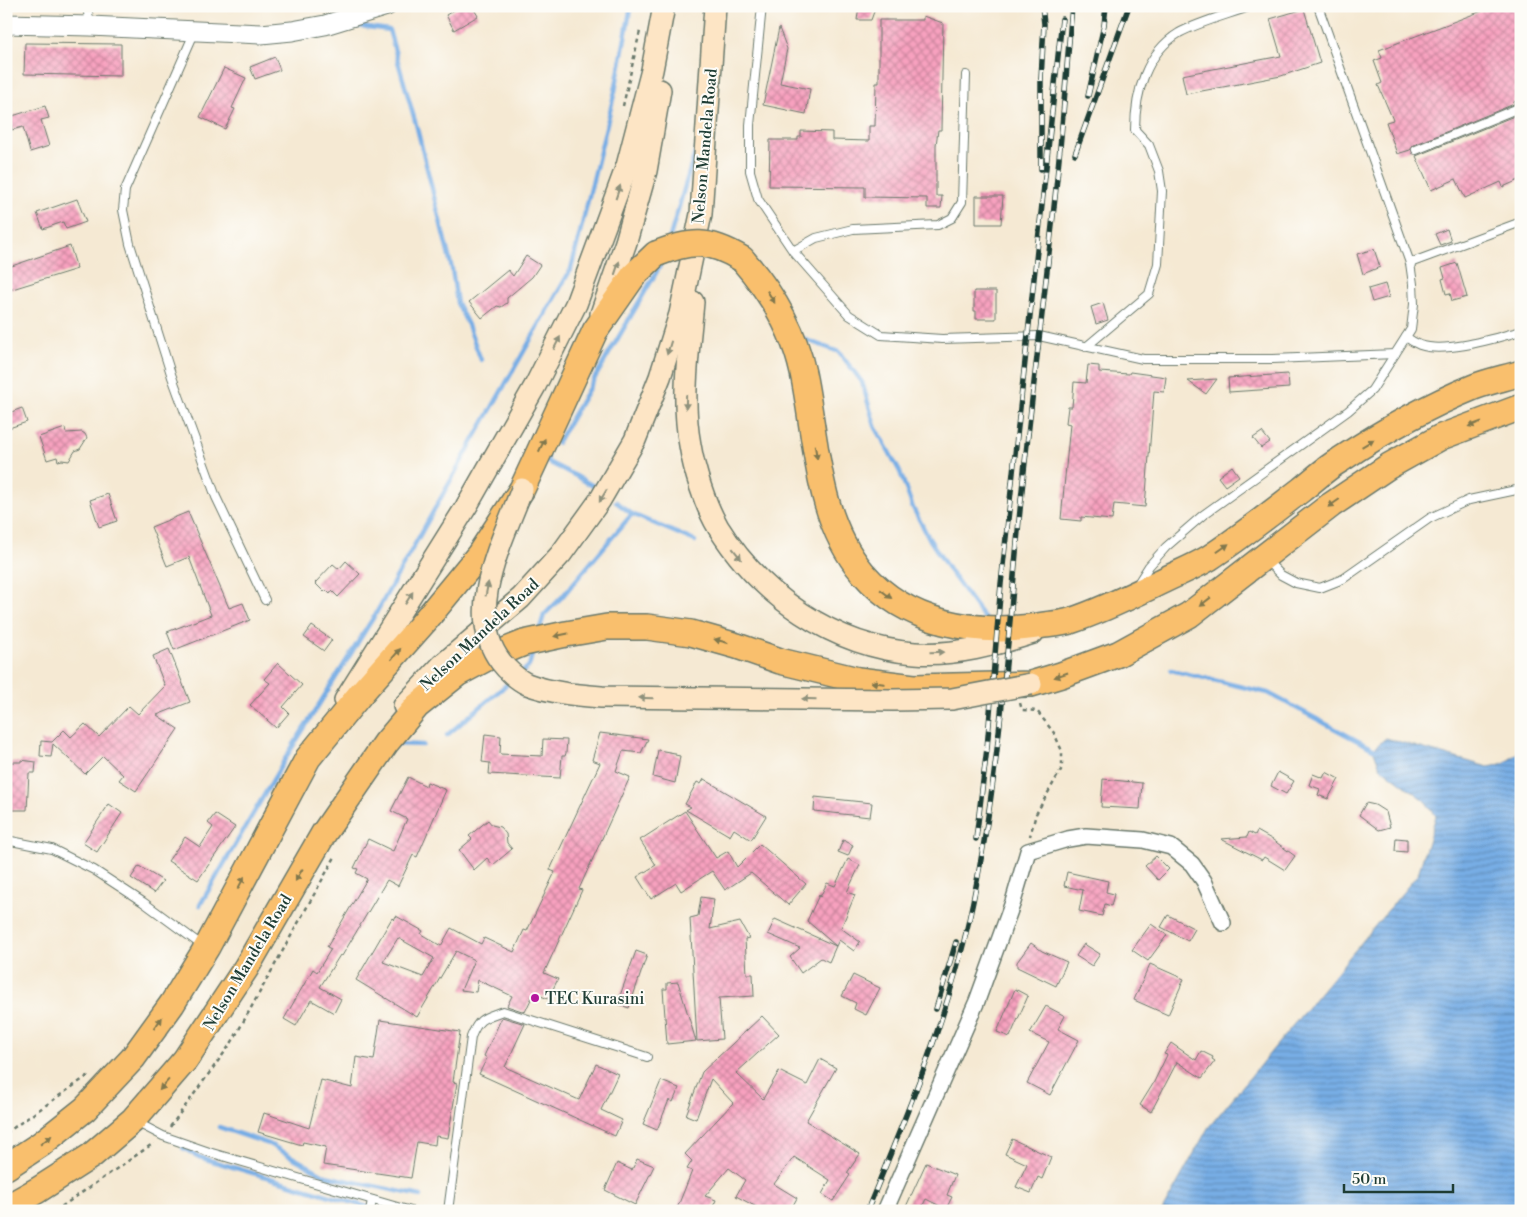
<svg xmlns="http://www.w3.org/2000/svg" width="1527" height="1217" viewBox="0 0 1527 1217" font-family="'Libre Bodoni',serif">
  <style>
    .water { fill: url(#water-rules); stroke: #4b758c }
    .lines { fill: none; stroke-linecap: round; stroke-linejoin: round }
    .stream { stroke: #77ade5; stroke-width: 4.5 }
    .building { fill: url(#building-cross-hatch); fill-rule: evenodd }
    .service-casing { stroke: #6a796c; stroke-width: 10 }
    .minor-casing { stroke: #6a796c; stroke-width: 18 }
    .tertiary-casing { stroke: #6a796c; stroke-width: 21 }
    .secondary-casing { stroke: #6a796c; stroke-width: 24 }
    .primary-casing { stroke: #6a796c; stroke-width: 28 }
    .path { stroke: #6a796c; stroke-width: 2.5; stroke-dasharray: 4 4; stroke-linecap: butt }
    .service { stroke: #fff; stroke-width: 8 }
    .minor { stroke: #fff; stroke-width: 15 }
    .tertiary { stroke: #fff; stroke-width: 19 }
    .secondary { stroke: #fde5c5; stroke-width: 21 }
    .primary { stroke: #f9bf6d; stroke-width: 25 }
    .rail-casing { stroke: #1f3d34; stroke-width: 5.5 }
    .rail { stroke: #fdfcf7; stroke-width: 4; stroke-dasharray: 11; stroke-linecap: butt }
    .secondary-bridge-casing { stroke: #6a796c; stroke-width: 24; stroke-linecap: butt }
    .primary-bridge-casing { stroke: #6a796c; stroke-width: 28; stroke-linecap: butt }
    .secondary-bridge { stroke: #fde5c5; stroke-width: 21 }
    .primary-bridge { stroke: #f9bf6d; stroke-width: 25 }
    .oneway { fill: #8e917c }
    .oneway2 { fill: #81784e }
    .poi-dot { fill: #b5179e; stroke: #fdfcf7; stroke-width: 2 }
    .labels { text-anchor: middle; stroke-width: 4; stroke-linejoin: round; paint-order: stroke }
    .street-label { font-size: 16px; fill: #1f3d34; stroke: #fdfcf7 }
    .poi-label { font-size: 16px; fill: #1f3d34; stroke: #fdfcf7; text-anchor: start }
  </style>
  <defs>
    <pattern id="water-rules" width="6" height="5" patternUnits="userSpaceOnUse" patternTransform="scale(1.25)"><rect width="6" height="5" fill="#77ade5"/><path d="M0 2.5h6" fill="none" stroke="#618eba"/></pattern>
    <pattern id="building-cross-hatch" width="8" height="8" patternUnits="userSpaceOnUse" patternTransform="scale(1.25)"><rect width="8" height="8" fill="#f8a1bf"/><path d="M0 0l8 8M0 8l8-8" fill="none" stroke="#c8849c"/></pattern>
  </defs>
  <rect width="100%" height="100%" fill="#fdfcf7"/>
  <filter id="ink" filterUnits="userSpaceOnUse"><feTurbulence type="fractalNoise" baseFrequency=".02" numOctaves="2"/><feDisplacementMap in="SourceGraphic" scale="10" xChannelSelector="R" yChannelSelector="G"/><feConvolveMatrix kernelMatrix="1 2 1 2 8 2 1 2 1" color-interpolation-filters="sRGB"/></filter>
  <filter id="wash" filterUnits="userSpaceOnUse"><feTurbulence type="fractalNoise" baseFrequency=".0096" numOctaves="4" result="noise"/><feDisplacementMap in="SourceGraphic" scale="20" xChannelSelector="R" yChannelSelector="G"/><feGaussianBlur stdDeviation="1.12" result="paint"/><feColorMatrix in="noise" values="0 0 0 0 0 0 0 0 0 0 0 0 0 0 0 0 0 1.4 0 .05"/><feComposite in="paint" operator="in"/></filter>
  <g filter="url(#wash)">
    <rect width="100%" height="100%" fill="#f5e9d3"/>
    <path class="water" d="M1386,738L1488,767C1504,765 1510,760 1521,749V1211H1162L1208,1128L1418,874L1436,816L1425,801L1380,767L1373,749Z"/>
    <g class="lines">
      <g class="stream">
        <polyline points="347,27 360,26 389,30 417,128 452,269 457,303 468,325 481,360"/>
        <polyline points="669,240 696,149"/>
        <polyline points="801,338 839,352 862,382 875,426 900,472 913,508 930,540 951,573 985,619"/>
        <polyline points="557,443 660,266"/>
        <polyline points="548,458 546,461 576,476 600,490"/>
        <polyline points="616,502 632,514 695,541"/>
        <polyline points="539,631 544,615 561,598 632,514"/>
        <polyline points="1171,670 1268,693 1373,749"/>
        <polyline points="521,673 529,666 534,648"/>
        <polyline points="447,735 511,681"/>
        <polyline points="395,744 423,745"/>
        <polyline points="200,905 288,754 375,615 478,432 571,269 615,91 631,6"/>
        <polyline points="219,1127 269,1144 326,1176 421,1196"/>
        <polyline points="183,1148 199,1157 381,1211"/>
      </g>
    </g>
    <g id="blocks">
      <g class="building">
        <polygon points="461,6 472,6 478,16 454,30 446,15"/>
        <polygon points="859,6 876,6 871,20 857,20"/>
        <polygon points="1495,6 1521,6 1521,89 1517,91 1520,98 1514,102 1514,104 1414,145 1410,150 1397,154 1386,122 1393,120 1378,85 1382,83 1374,61 1382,58 1379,50"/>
        <polygon points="1304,9 1320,63 1281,76 1186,94 1182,75 1281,56 1270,19"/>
        <polygon points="923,16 943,23 941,130 938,130 936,145 936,196 942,196 941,208 927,208 927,198 865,197 865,187 769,186 770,140 798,140 798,137 801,137 801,131 832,132 832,140 869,141 869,126 875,126 876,83 879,83 879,20 923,20"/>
        <polygon points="779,28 787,49 780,83 810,89 806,114 763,105"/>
        <polygon points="25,43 121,44 121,76 24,74"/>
        <polygon points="275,57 280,70 255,79 250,67"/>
        <polygon points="224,68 246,78 232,108 235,109 225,129 200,117"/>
        <polygon points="45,106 49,118 41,120 49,146 30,152 23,127 12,130 9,117"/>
        <polygon points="1519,114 1521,118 1521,179 1503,187 1501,182 1465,198 1456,179 1431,190 1416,156"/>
        <polygon points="976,196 1003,196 1001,224 976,224"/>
        <polygon points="77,199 86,222 66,229 63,222 43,229 37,213"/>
        <polygon points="1447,229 1451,241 1440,245 1435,234"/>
        <polygon points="70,246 77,269 6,291 6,268"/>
        <polygon points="1374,249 1380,267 1363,274 1357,254"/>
        <polygon points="526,256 540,265 532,277 507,298 507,303 501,307 497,306 482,318 469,302 508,270 513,276"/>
        <polygon points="1457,263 1467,297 1452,301 1450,293 1446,294 1442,279 1445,278 1442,268"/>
        <polygon points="1385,284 1389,297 1372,302 1368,289"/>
        <polygon points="974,291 996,291 996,319 976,319 976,311 974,311"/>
        <polygon points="1103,303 1108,320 1096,324 1091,307"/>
        <polygon points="1088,365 1099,366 1099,372 1129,374 1130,372 1166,377 1164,392 1154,391 1145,507 1114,504 1112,520 1081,517 1081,521 1061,519 1070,424 1066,423 1068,407 1072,407 1074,382 1086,383"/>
        <polygon points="1288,374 1289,388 1229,392 1228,378"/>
        <polygon points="1217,379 1206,394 1188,381"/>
        <polygon points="22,408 27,422 6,429 6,414"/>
        <polygon points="65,428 66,433 82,432 85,434 87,438 80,449 75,451 69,461 62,460 58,461 57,457 47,460 39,437"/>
        <polygon points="1262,432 1270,442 1261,448 1253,438"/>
        <polygon points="1232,466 1239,476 1225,486 1218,477"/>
        <polygon points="108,494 117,521 99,527 90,500"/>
        <polygon points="188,512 229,608 243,603 250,620 174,650 167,632 211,615 189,557 167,566 151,527"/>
        <polygon points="346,561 360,574 338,597 332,591 330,594 326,590 324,592 315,583 333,564 339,569"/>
        <polygon points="312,626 332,640 324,651 304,637"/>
        <polygon points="169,649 190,702 157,715 178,729 136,791 119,780 123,775 103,756 85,774 53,744 51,757 40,756 41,741 52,742 64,730 71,737 85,724 99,737 129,706 138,714 165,686 153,656"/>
        <polygon points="278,663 302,685 283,707 289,713 276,728 250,705 270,683 264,679"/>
        <path d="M600,733L648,739L641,753L623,751L616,771L630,777L579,889L582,890L544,973L558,979L548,999L534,993L525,1012L507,1006L512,996L478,980L476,992L461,990L474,960L456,951L417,1017L356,980L392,918L394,920L396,916L423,931L421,934L441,946L451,928L481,944L484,938L514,952L524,930L527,931L555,872L550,870L600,763L592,760ZM398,938L434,958L423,977L383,962Z"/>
        <polygon points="485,734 501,736 500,754 542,756 543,739 567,740 566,753 565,756 562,756 560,778 489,774 490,763 482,762"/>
        <polygon points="658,750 675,753 675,755 680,756 675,783 653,777"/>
        <polygon points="21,760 36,762 35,773 29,773 27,810 11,810 11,804 6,804 6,762 21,762"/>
        <polygon points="1278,772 1294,781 1286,794 1271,786"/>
        <polygon points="1326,772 1339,779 1328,799 1318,795 1320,789 1309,785 1313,774 1323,778"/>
        <polygon points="408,777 426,786 427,782 446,790 417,857 413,855 398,886 387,880 342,956 340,955 320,987 341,999 334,1013 311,1000 296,1026 284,1019 313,969 317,972 331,949 327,947 367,879 356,873 358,869 354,868 368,839 393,851 407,819 391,811"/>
        <polygon points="704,779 766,816 751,840 734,829 730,836 686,810 691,807 685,804 697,782 701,784"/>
        <polygon points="1103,779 1142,783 1140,809 1101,807"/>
        <polygon points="815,797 872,803 870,817 814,811"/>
        <polygon points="1366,803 1375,805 1386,812 1390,827 1379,830 1359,815"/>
        <polygon points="109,804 122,813 97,852 83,843"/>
        <polygon points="685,811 716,858 728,851 737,867 760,844 806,884 788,905 751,873 725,890 712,871 681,891 676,883 651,899 637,877 656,865 640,840"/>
        <polygon points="215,814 235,827 198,880 168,861 185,837 200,847 213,827 208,823"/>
        <polygon points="488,820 492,825 500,827 506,834 507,843 512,849 493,865 487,858 474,870 459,850 472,839 469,836"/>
        <polygon points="1257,831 1273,840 1295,856 1285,870 1264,857 1262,860 1221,839 1247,837 1249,832 1255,835"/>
        <polygon points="1396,838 1407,839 1407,852 1395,851"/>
        <polygon points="843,840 853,845 848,856 838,852"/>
        <polygon points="1156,856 1169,869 1158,880 1145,866"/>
        <polygon points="848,859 860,865 847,892 855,895 841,928 860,942 854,951 839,940 836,946 807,921 819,895 820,897 827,883 835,886"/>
        <polygon points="139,866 163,881 154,893 131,878"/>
        <polygon points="1067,872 1108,881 1106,892 1114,894 1111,906 1105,904 1102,916 1079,911 1083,890 1064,886"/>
        <polygon points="701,897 714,899 710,929 740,922 749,938 745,939 747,974 753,974 754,996 719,998 722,1039 697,1041 690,918 698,916"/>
        <polygon points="1168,915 1195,929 1188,941 1161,927"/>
        <polygon points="775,919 836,946 829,962 821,958 801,973 790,957 800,948 768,934"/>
        <polygon points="1151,924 1167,935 1148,961 1132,950"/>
        <polygon points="1031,943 1042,951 1067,962 1056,986 1017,967 1017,962"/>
        <polygon points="1084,944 1100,954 1092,966 1076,956"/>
        <polygon points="636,951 647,955 629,1008 617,1004"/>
        <polygon points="1150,964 1184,979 1168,1015 1134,1000"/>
        <polygon points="853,975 880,988 866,1015 854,1009 856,1003 842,996"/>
        <polygon points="678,982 696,1041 667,1044 663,989 667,989 667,983"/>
        <polygon points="1015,989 1028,996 1010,1037 997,1032"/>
        <polygon points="1046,1006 1065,1016 1058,1029 1079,1040 1050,1095 1027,1083 1049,1042 1030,1033"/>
        <polygon points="762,1016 779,1034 736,1073 763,1099 779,1071 807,1085 820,1059 836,1068 806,1121 860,1154 847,1173 850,1175 833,1201 822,1194 830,1180 794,1157 774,1184 797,1198 790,1211 764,1211 736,1196 745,1180 729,1168 705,1196 716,1200 711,1211 676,1211 692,1171 687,1169 692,1161 685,1154 733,1103 711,1079 696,1119 686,1115 702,1072"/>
        <polygon points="502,1017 525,1024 505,1067 579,1100 596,1064 618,1074 601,1110 622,1120 615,1136 479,1074 487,1058 484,1056"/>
        <polygon points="380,1020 460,1032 453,1082 457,1083 448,1138 436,1136 435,1145 417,1142 411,1178 323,1165 326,1147 303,1142 302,1145 258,1132 264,1113 309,1128 321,1080 352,1088 356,1057 374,1060"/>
        <polygon points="1171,1043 1196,1060 1201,1051 1213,1057 1212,1059 1215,1061 1202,1078 1177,1062 1151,1112 1140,1105 1153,1084 1167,1055 1164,1054"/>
        <polygon points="661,1081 679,1088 673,1102 669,1100 657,1130 643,1124"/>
        <polygon points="1012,1139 1051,1157 1042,1179 1038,1177 1031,1193 1016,1187 1027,1164 1005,1154"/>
        <polygon points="637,1159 654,1166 635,1205 605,1190 617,1163 632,1170"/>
        <polygon points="926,1163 955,1175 947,1195 952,1197 946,1209 926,1199 920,1211 904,1211"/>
      </g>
    </g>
  </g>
  <g filter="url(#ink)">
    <use href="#blocks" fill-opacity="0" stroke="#6a796c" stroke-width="1"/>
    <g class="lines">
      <g class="service-casing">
        <g id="service">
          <polyline points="87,6 90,26"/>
          <polyline points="762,6 750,125 750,171 758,199 793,251 849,315 881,335 942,339 1039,336 1143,359 1273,359 1395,354"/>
          <polyline points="195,31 125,190 123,210 130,244 172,377 216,497 265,600"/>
          <polyline points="1416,150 1521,107"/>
          <polyline points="793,251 816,238 853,229 938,225 952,218 962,202 966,75"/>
          <polyline points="1410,263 1521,222"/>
          <path d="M1406,337C1410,340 1415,343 1420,345C1446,354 1495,338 1521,331"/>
          <path d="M1086,347L1149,294L1158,264L1162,191L1159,171L1149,145L1135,130C1135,93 1146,53 1179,33C1199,22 1230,14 1251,6"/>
          <polyline points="1265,559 1281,575 1296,583 1320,588 1343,579 1430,518 1469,500 1521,489"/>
          <polyline points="1137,585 1149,566 1166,547 1203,515 1348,411 1372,390 1411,329 1414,304 1413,284 1410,263 1318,6"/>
          <polyline points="6,840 52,849 94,870 143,902 196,941 205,946"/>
          <polyline points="136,1122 163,1136 212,1153 411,1211"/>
          <polyline points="370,1211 372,1200"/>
          <path d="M448,1211L471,1037C479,1017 484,1018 503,1011L647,1057"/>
        </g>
      </g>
      <g class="minor-casing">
        <polyline id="minor" points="885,1211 977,1001 1013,902 1028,851 1068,839 1086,836 1143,840 1171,847 1192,864 1204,881 1223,923"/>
      </g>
      <g class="tertiary-casing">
        <polyline id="tertiary" points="6,24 90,26 261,34 292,31 325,25 387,6"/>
      </g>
      <g class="secondary-casing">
        <g id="secondary">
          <path d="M693,302C689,349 681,397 690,445C694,470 705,505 718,527C760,595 833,647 915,653C955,656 995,645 1033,633"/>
          <polyline points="601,314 626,242 646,171 660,90"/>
          <polyline points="345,700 466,507 535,386 576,304 627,166 652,70 664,6"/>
          <polyline points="404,706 442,665 521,598 561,554 600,500 635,440 660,377 680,314 701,214 715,6"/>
        </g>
      </g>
      <g class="primary-casing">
        <g id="primary">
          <path d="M742,259C770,291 794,330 803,373C817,440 816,518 863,573C907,624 975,635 1038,626C1049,624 1060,624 1070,621C1101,611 1131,596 1160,582C1176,574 1194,567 1209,558C1241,537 1271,513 1301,490C1314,480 1326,468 1340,460C1382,432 1427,406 1474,387C1489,381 1505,378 1521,373"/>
          <polyline points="6,1167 41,1144 85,1109 133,1058 172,1004 207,947 308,758 362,692 424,622 479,555 522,489 595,331 634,275 656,254"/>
          <polyline points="6,1208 38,1190 91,1156 133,1120 185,1060 246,968 324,833 386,743 417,706 457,674 487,658 524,643 566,634 607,627 647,627 691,633 737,646 780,661 858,680 914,687 1031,684 1061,675 1118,654 1189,615 1331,505 1389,466 1441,437 1521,407"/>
        </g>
      </g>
      <g class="path">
        <polyline points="623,106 640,31"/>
        <polyline points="1020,703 1022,710 1037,711 1054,733 1062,751 1062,768 1036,814 1030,836"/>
        <polyline points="170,1127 232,1042 336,855"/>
        <polyline points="6,1133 89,1075"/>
        <polyline points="55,1211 154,1143"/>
      </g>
      <use href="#service" class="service"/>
      <use href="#minor" class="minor"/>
      <use href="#tertiary" class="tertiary"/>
      <use href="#secondary" class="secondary"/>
      <use href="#primary" class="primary"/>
      <g class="rail-casing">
        <g id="rail">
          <polyline points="1088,96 1104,25 1106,6"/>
          <polyline points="1075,154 1129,6"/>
          <polyline points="1041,169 1041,79 1044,24 1042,6"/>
          <polyline points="976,839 987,748 1001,584 1062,19"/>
          <polyline points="936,1009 956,942"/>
          <path d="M867,1211C906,1116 947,1020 969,920C999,785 1007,646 1020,510C1031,399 1046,289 1057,178C1063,121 1067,64 1072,6"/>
        </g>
      </g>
      <use href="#rail" class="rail"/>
      <g class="secondary-bridge-casing">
        <path id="secondary-bridge" d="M522,489C503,540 463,613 501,662C507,670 518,680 527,684C551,693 577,695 602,697L893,700L952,699L1031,684"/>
      </g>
      <g class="primary-bridge-casing">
        <path id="primary-bridge" d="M656,254C691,240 709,239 742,259"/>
      </g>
      <use href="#secondary-bridge" class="secondary-bridge"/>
      <use href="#primary-bridge" class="primary-bridge"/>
    </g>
    <defs><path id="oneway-solid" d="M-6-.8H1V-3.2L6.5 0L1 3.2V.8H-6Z" transform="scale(1.25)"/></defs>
    <g class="oneway">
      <use href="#oneway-solid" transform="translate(618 192) rotate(-71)"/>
      <use href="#oneway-solid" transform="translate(617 268) rotate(-71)"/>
      <use href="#oneway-solid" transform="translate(557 343) rotate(-63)"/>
      <use href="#oneway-solid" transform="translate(669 348) rotate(107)"/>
      <use href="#oneway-solid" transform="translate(686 402) rotate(91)"/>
      <use href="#oneway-solid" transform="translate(603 496) rotate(121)"/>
      <use href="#oneway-solid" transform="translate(737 554) rotate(52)"/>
      <use href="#oneway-solid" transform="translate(487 589) rotate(-79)"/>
      <use href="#oneway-solid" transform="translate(409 598) rotate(-58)"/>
      <use href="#oneway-solid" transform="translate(937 652) rotate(-2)"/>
      <use href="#oneway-solid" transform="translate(646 698) rotate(-179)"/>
      <use href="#oneway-solid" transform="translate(809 699) rotate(-179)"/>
    </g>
    <g class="oneway2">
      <use href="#oneway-solid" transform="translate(771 297) rotate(58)"/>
      <use href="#oneway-solid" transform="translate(1475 424) rotate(159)"/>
      <use href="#oneway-solid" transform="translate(1368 443) rotate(-31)"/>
      <use href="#oneway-solid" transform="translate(542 445) rotate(-65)"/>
      <use href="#oneway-solid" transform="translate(816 452) rotate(80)"/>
      <use href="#oneway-solid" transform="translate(1334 503) rotate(145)"/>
      <use href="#oneway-solid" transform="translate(1223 548) rotate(-35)"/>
      <use href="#oneway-solid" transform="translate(886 594) rotate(38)"/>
      <use href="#oneway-solid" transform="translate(1205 602) rotate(142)"/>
      <use href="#oneway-solid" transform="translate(561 635) rotate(168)"/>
      <use href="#oneway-solid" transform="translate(721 641) rotate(-165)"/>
      <use href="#oneway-solid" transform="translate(396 654) rotate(-49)"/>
      <use href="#oneway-solid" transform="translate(1061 675) rotate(161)"/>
      <use href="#oneway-solid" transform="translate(878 683) rotate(-173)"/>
      <use href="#oneway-solid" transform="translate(299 875) rotate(120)"/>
      <use href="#oneway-solid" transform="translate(241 883) rotate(-62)"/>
      <use href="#oneway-solid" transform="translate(158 1023) rotate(-54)"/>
      <use href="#oneway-solid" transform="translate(164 1085) rotate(131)"/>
      <use href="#oneway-solid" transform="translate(46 1140) rotate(-38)"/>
    </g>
  </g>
  <circle class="poi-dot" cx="535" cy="998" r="5"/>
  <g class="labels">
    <g class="street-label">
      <text transform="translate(704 146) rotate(-85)" y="6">Nelson Mandela Road</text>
      <text transform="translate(479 634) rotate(-43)" y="6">Nelson Mandela Road</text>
      <text transform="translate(247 962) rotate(-59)" y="6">Nelson Mandela Road</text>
    </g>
    <g class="poi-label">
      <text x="545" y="1004">TEC Kurasini</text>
    </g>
  </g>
  <rect width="1527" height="1217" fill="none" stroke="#fdfcf7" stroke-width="25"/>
  <path d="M1344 1184v8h109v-8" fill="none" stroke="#1f3d34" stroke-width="2.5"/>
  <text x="1352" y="1184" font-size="15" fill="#1f3d34" stroke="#fdfcf7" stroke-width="4" paint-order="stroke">50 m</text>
</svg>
